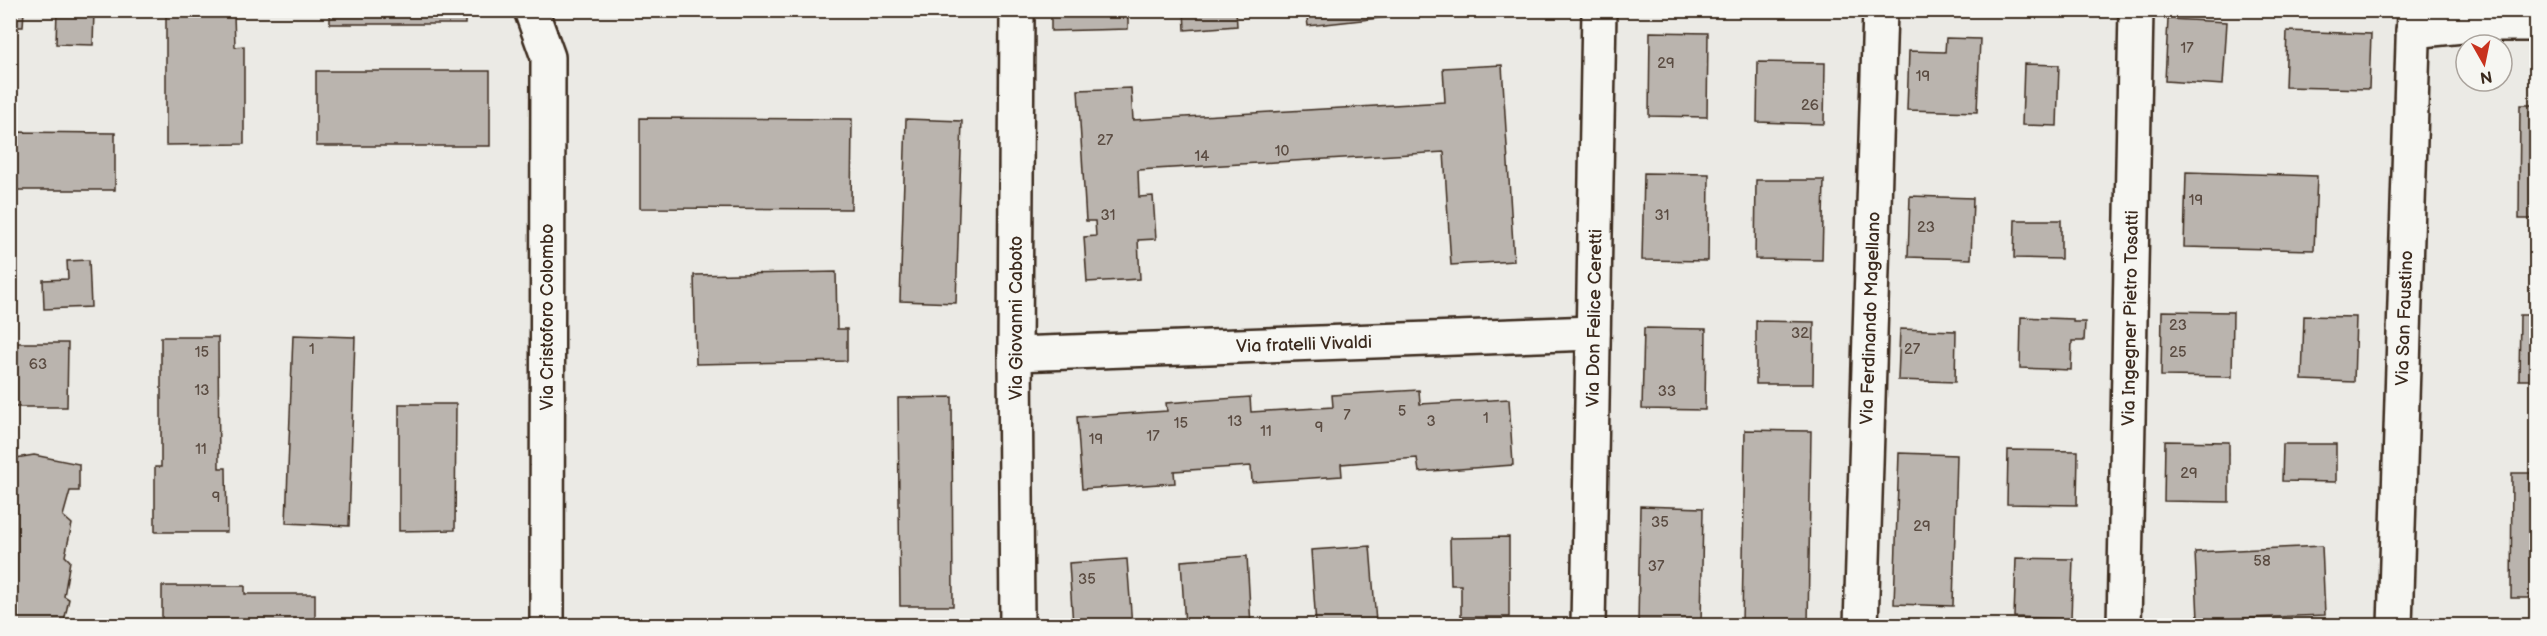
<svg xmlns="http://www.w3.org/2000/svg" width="2547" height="636" viewBox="0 0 2547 636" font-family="'Balsamiq Sans',sans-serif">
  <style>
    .building { fill: #bab4ae; stroke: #3b2a1e; stroke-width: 1.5 }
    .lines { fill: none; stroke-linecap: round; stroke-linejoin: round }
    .street-casing { stroke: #3b2a1e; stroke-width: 38 }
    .street { stroke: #f6f6f2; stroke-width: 33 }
    .labels { text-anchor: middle; stroke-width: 5; stroke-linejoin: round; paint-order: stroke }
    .number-label { font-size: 15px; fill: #5b4c42 }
    .street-label { font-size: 18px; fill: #3b2a1e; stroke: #f6f6f2 }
  </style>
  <rect width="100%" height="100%" fill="#ebeae5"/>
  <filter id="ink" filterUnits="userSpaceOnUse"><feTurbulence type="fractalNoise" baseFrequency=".0167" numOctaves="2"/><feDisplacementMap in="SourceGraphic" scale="12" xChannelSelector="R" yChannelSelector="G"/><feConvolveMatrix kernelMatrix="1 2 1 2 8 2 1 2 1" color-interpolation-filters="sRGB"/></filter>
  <g filter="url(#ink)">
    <g class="building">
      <polygon points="10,10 24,10 23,27 10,27"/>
      <polygon points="57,10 94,10 93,45 56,44"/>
      <polygon points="166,10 245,10 245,13 234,14 235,47 244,46 244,144 166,145"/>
      <rect x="330" y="10" width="135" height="14"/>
      <polygon points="1051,10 1128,10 1128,29 1051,31"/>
      <polygon points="1184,10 1236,10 1237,26 1185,30"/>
      <polygon points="1306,10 1387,10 1388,17 1308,26"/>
      <polygon points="2168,19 2227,22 2223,85 2165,81"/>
      <polygon points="2287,31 2371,34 2369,89 2285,87"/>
      <polygon points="1650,32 1708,33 1707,117 1649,116"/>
      <polygon points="1946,38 1980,39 1977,112 1907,110 1909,51 1945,52"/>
      <polygon points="1758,62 1825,63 1824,124 1757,122"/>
      <polygon points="2024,64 2059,65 2057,126 2022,125"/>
      <polygon points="1502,65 1514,261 1451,265 1444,152 1138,170 1139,197 1153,196 1156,239 1138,240 1140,279 1087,282 1084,237 1096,236 1095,221 1086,221 1078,90 1131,88 1133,120 1445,102 1443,68"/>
      <rect x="316" y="71" width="174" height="75"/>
      <polygon points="2520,105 2536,105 2536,219 2519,219"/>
      <polygon points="640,118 852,119 851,209 640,208"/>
      <polygon points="906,119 962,121 956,303 900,301"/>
      <polygon points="10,132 115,133 115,190 10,190"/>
      <polygon points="2186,172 2317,176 2314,250 2184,247"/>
      <polygon points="1644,173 1709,174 1708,261 1642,260"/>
      <polygon points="1756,180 1824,180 1822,260 1755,259"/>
      <polygon points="1910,196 1973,198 1971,259 1908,257"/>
      <polygon points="2015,220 2061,220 2061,259 2014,258"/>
      <polygon points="89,260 91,307 44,309 43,280 68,279 67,261"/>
      <polygon points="836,272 837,329 847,329 847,361 696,364 694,275"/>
      <polygon points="2162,311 2233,312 2232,377 2161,376"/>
      <polygon points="2520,315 2536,315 2536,380 2519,380"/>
      <polygon points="2304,316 2356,317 2354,382 2302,380"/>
      <polygon points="2021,317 2073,319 2073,322 2085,322 2084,341 2072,341 2071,370 2020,368"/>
      <polygon points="1756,321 1814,322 1813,384 1756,384"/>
      <polygon points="1644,328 1706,329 1705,410 1642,409"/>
      <polygon points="1900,329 1956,331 1955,382 1898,380"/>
      <polygon points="293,335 355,337 349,526 286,523"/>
      <polygon points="161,337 218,337 219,468 226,468 227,532 155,532 155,467 161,467"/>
      <polygon points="10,343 68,343 67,407 10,407"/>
      <polygon points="1419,390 1420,404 1509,399 1513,465 1419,472 1417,458 1341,464 1342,476 1252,482 1251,466 1174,471 1175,483 1082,489 1077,417 1167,411 1166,403 1250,397 1251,412 1333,407 1332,395"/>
      <polygon points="952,397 953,606 900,606 898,398"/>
      <polygon points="399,404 456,404 455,530 399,531"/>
      <polygon points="1745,430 1811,431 1808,626 1742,626"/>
      <polygon points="2165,441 2229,442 2229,502 2164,501"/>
      <polygon points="2283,444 2336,444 2336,482 2282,481"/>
      <polygon points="2008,450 2078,451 2077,505 2007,504"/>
      <polygon points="1899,453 1957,455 1953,606 1894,604"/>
      <polygon points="34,455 79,464 79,491 70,491 63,516 72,524 65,556 70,561 64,596 69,599 63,626 10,626 10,459"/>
      <polygon points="2512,473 2536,473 2536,598 2511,598"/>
      <polygon points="1640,506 1703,508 1701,626 1638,626"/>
      <polygon points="1509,537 1509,617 1461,617 1461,585 1451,585 1450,538"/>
      <polygon points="1370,546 1376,622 1316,626 1311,550"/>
      <polygon points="2322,546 2325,615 2198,620 2195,552"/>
      <polygon points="1247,556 1251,626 1185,626 1181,561"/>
      <polygon points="2016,558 2073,559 2071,619 2014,617"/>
      <polygon points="1127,559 1132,626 1073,626 1069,563"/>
      <polygon points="162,586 245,586 245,594 315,594 315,626 162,626"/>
    </g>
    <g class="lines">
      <g class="street-casing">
        <g id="street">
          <polyline points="531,10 548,57 547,626"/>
          <polyline points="2413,31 2482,24 2536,24"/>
          <polyline points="1015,354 1593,333"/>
          <polyline points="1017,626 1015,354 1017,10"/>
          <polyline points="1588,626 1599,10"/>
          <polyline points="1861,626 1880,10"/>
          <polyline points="2124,626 2136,10"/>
          <polyline points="2395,626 2414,10"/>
        </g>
      </g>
      <use href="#street" class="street"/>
    </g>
  </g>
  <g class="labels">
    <g class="number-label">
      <text x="2187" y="53">17</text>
      <text x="1666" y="68">29</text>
      <text x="1923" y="81">19</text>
      <text x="1810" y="110">26</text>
      <text x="1105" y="145">27</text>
      <text x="1282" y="156">10</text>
      <text x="1202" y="161">14</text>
      <text x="2196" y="205">19</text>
      <text x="1108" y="220">31</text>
      <text x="1662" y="220">31</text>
      <text x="1926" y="232">23</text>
      <text x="2178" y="330">23</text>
      <text x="1800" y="338">32</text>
      <text x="312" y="354">1</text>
      <text x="1912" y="354">27</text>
      <text x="202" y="357">15</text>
      <text x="2178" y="357">25</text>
      <text x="38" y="369">63</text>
      <text x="202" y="395">13</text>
      <text x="1667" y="396">33</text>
      <text x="1402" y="416">5</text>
      <text x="1347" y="420">7</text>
      <text x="1486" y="423">1</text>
      <text x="1235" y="426">13</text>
      <text x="1431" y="426">3</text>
      <text x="1181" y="428">15</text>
      <text x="1319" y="432">9</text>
      <text x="1266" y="436">11</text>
      <text x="1153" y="441">17</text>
      <text x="1096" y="444">19</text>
      <text x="201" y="454">11</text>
      <text x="2189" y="478">29</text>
      <text x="216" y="502">9</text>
      <text x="1660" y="527">35</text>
      <text x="1922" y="531">29</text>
      <text x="2262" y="566">58</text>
      <text x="1656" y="571">37</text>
      <text x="1087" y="584">35</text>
    </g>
    <g class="street-label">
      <text transform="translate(547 317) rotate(-90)" y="6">Via Cristoforo Colombo</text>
      <text transform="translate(1016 318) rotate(-90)" y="6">Via Giovanni Caboto</text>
      <text transform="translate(1594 318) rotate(-89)" y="6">Via Don Felice Ceretti</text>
      <text transform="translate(1870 318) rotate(-88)" y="6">Via Ferdinando Magellano</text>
      <text transform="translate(2130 318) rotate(-89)" y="6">Via Ingegner Pietro Tosatti</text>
      <text transform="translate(2404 318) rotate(-88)" y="6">Via San Faustino</text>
      <text transform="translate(1304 344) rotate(-2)" y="6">Via fratelli Vivaldi</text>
    </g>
  </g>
  <rect width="2547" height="636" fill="none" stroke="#f6f6f2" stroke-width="36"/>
  <rect x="18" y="18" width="2511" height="600" fill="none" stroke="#3b2a1e" stroke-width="2" filter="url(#ink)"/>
  <g transform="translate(2484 63) rotate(171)"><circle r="28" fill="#f6f6f2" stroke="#aba49d" stroke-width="1.5"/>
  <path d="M0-4.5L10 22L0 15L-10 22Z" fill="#c8321e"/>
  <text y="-9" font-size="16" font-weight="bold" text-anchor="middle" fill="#3b2a1e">N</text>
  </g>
</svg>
